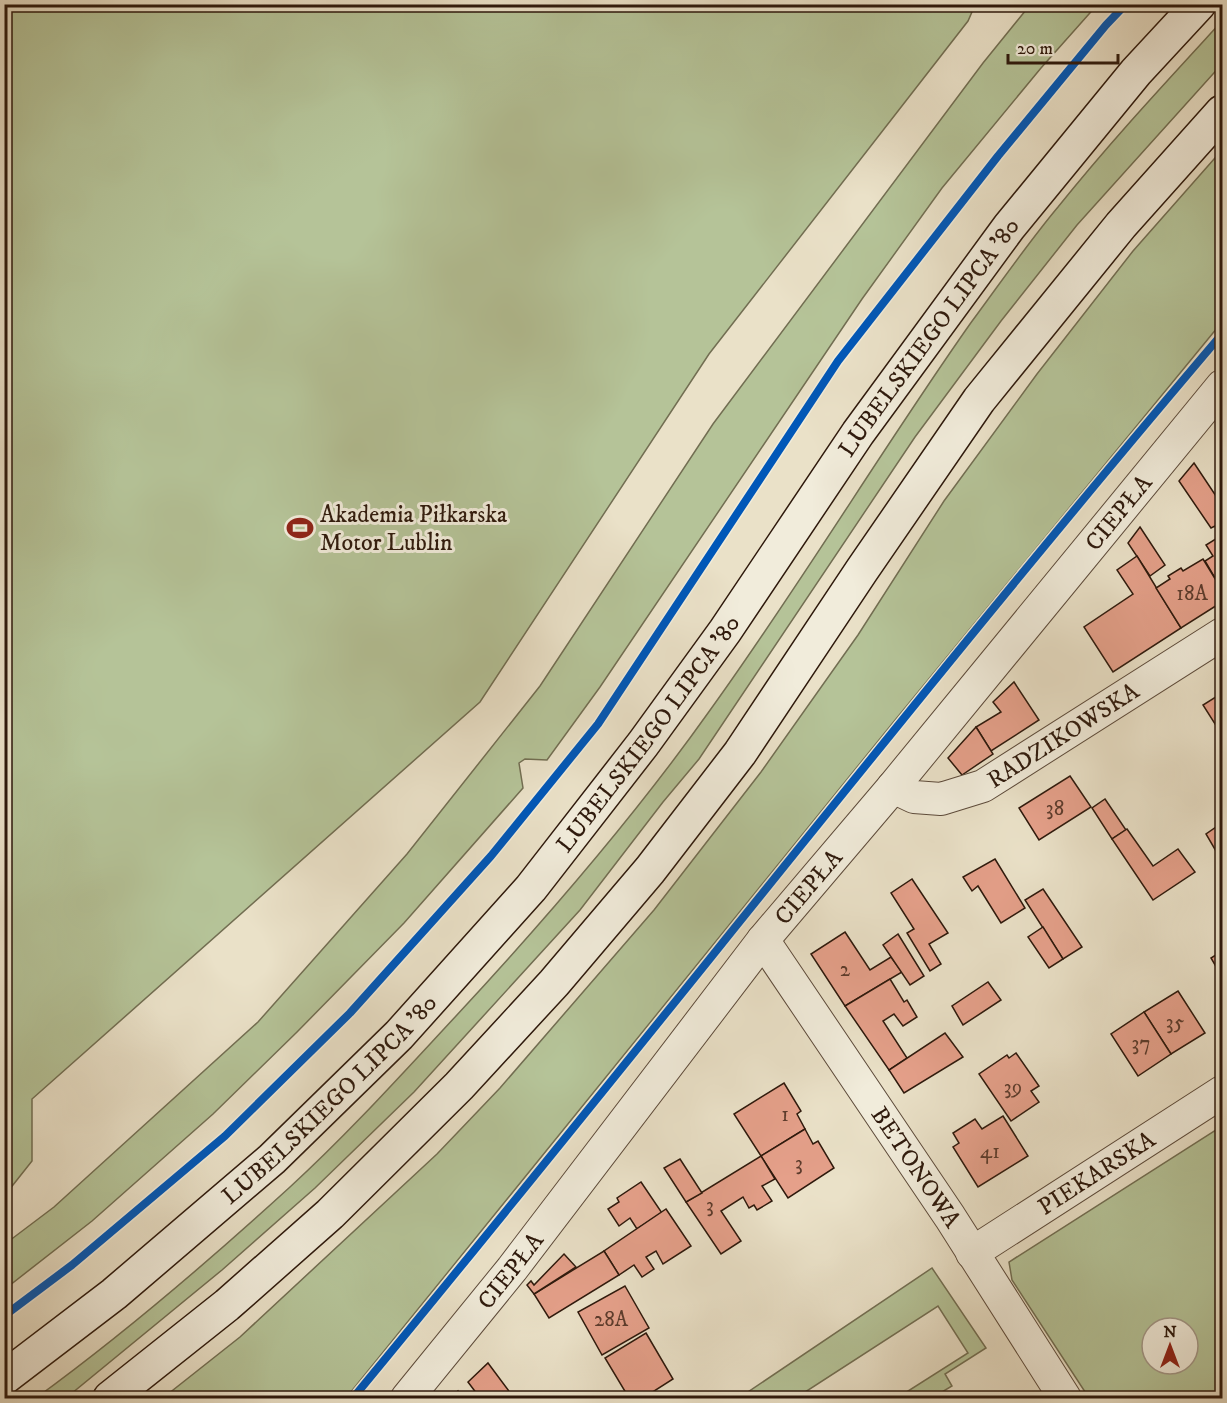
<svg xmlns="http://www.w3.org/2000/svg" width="1227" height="1403" viewBox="0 0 1227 1403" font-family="'IM FELL DW Pica',serif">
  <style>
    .green { fill: #b5c398; stroke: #726e52; stroke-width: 1.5; fill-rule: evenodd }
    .building { fill: #e5a08a; stroke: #2e190c; stroke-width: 1.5 }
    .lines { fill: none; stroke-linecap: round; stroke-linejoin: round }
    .minor-casing { stroke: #5d4b3b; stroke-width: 34 }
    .secondary-casing { stroke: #2e190c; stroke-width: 36 }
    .minor { stroke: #f1ecdb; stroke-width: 32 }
    .secondary { stroke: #f1ecdb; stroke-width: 33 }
    .cycleway-casing { stroke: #f1ecdb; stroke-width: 11 }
    .cycleway { stroke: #0057b8; stroke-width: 8 }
    .labels { text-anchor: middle; stroke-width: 6; stroke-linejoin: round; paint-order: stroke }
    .number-label { font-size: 21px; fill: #5c3b2c }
    .street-label { font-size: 24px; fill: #2e190c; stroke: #f1ecdb }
    .poi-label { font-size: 24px; fill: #2e190c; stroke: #f1ecdb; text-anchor: start }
  </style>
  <rect width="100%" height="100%" fill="#eae1c8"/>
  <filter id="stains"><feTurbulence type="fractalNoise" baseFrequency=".00333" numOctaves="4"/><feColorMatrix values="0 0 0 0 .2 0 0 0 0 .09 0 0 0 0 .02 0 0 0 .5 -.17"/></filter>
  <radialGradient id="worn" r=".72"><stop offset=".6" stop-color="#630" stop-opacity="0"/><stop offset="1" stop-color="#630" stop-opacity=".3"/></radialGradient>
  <g class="green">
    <polygon points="5,4 975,5 968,21 709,354 480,702 32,1099 32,1161 5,1195"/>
    <polygon points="1030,5 1097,5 1041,68 942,188 862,299 600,687 547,760 525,759 519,763 523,788 404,923 297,1032 213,1114 92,1221 5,1289 5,1244 54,1207 258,1022 407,854 540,686 713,424 983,63"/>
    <path d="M1222,21V64L1077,225L1001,321L915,437L699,759L663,802L580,910L414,1092L315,1188L222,1270L66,1398H36C124,1334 209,1261 290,1187C348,1134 402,1074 456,1016C546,919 632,820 708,713C800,586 880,452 970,324C999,285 1027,244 1058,207C1110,142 1166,82 1222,21Z"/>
    <polygon points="1222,150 1222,322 896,719 346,1398 163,1398 240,1337 437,1154 500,1088 654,910 761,772 858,635 944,501 1037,374 1133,251"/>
    <path d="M1222,1126V1398H1089L1012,1280L1009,1262ZM1152,1328H1188V1364H1152Z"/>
    <polygon points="932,1268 986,1348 945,1374 952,1386 932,1398 897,1398 968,1353 938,1306 796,1398 739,1398"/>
  </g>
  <g class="building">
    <polygon points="1194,463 1222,505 1221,536 1215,526 1211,528 1179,481"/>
    <polygon points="1140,527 1165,565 1150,576 1128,543"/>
    <polygon points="1222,535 1222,590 1205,561 1213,556 1206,545"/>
    <polygon points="1137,556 1181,628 1113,672 1084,627 1133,594 1117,570"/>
    <polygon points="1203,559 1222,590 1222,602 1181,628 1156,588 1170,579 1168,576 1181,568 1183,571"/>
    <polygon points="1014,682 1039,720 991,751 976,727 1001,712 993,702"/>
    <polygon points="1222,693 1222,735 1203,705"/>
    <polygon points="976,727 993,754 962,775 948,758"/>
    <polygon points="1070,776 1091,807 1039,840 1019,808"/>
    <polygon points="1105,799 1126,830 1112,839 1092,808"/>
    <polygon points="1222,823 1222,857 1220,858 1206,834"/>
    <polygon points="1127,829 1153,866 1178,849 1195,872 1153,900 1112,839"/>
    <polygon points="995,859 1025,908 1001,923 978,886 972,891 963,877"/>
    <polygon points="912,879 948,933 929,944 941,964 930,971 907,933 914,929 891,893"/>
    <polygon points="1043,889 1082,947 1063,959 1025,900"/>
    <polygon points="1043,927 1063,959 1049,968 1028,937"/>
    <polygon points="845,932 870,970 891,957 902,972 845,1006 811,954"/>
    <polygon points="898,934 924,976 910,985 883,945"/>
    <polygon points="1222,951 1222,977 1211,958"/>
    <polygon points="890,979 904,1002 907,1000 917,1017 903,1026 894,1014 883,1021 907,1058 889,1070 845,1006"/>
    <polygon points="988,982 1001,1000 963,1025 952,1006"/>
    <polygon points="1178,991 1205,1033 1171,1054 1144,1012"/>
    <polygon points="1144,1012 1171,1054 1138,1076 1111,1034"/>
    <polygon points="945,1033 963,1057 904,1093 889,1070"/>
    <polygon points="1016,1053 1039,1086 1031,1091 1039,1102 1011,1121 979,1074 1007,1055 1009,1058"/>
    <polygon points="784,1083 801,1111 797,1114 805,1129 761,1156 734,1114"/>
    <polygon points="1003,1116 1028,1156 978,1187 953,1147 959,1143 953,1133 975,1119 982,1129"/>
    <polygon points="805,1129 813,1144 818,1141 834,1168 788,1198 761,1156"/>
    <polygon points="761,1156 775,1179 762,1186 772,1201 757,1210 754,1205 749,1208 743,1197 721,1211 741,1241 721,1254 686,1202"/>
    <polygon points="680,1159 702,1193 686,1202 664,1168"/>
    <polygon points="641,1182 662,1213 637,1229 630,1218 619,1226 608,1209 619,1202 617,1198"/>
    <polygon points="666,1209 691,1246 663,1264 656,1251 646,1257 654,1269 642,1277 634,1265 619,1275 604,1251"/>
    <polygon points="604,1251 619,1275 549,1318 534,1294"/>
    <polygon points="564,1254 576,1267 534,1294 527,1285 531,1281 534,1285"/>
    <polygon points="625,1286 649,1328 602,1355 578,1312"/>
    <polygon points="646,1333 673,1379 648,1395 647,1393 638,1398 629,1398 605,1358"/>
    <polygon points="488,1363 514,1398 480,1398 468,1382"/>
    <polygon points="458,1391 463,1398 451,1398"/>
  </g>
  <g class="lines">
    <g class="minor-casing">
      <g id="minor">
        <path id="s1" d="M893,787L914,797L941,799L983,786L1222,634"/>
        <path id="s2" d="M763,940L950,1217L1065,1398"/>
        <path id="s3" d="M972,1253L1222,1092"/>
        <path id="s4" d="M407,1398L512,1269L763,940L893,787L1222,386"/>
      </g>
    </g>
    <g class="secondary-casing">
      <g id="secondary">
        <path id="s5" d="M4,1378L114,1294L272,1159L399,1035L531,888L643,744L725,631L858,433L1009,227L1136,72L1199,4"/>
        <polyline points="110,1398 227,1305 330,1214 459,1086 554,983 650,870 740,753 862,570 979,400 1121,225 1222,112"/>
      </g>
    </g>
    <use href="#minor" class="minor"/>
    <use href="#secondary" class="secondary"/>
    <g class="cycleway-casing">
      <g id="cycleway">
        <polyline points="4,1316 72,1265 225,1136 350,1013 491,856 598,724 838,361 998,156 1106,25 1126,4"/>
        <path d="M353,1398C645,1045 925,683 1222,334"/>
      </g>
    </g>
    <use href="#cycleway" class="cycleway"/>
  </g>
  <defs>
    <g id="stadium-bare" transform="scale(2.07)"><path d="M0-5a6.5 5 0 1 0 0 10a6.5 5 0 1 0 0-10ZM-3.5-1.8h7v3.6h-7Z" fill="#8f2418" stroke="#f1ecdb" stroke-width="2.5" paint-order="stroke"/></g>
  </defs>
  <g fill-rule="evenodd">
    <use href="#stadium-bare" x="300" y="528"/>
  </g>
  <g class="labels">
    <g class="number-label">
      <text x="1192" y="600">18A</text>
      <text x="1055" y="815">38</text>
      <text x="845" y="976">2</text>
      <text x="1175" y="1029">35</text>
      <text x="1141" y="1050">37</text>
      <text x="1013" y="1094">39</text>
      <text x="785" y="1121">1</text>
      <text x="990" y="1158">41</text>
      <text x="799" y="1170">3</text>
      <text x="710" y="1212">3</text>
      <text x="611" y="1326">28A</text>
    </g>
    <g class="street-label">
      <text dy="8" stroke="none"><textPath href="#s5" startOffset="1401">LUBELSKIEGO LIPCA '80</textPath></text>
      <text dy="8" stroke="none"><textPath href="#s4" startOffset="1136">CIEPŁA</textPath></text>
      <text dy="8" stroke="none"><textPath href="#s5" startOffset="915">LUBELSKIEGO LIPCA '80</textPath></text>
      <text dy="8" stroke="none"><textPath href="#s1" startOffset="189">RADZIKOWSKA</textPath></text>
      <text dy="8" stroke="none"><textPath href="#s4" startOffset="650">CIEPŁA</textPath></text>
      <text dy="8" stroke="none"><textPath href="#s5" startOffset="429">LUBELSKIEGO LIPCA '80</textPath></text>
      <text dy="8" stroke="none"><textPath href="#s2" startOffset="274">BETONOWA</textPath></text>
      <text dy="8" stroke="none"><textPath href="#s3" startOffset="148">PIEKARSKA</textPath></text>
      <text dy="8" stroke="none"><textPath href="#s4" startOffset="164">CIEPŁA</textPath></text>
    </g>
    <g class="poi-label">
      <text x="320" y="522">Akademia Piłkarska<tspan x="320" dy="28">Motor Lublin</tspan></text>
    </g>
  </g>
  <rect width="1227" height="1403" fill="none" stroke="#eae1c8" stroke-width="24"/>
  <rect x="6" y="6" width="1215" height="1391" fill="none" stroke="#2e190c" stroke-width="3"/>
  <rect x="12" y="12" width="1203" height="1379" fill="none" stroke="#2e190c" stroke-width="1.5"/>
  <g transform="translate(1170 1346)"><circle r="28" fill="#f1ecdb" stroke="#a39888" stroke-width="1.5"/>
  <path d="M0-4.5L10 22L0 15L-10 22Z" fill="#8f2418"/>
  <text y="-9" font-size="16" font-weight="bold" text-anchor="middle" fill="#2e190c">N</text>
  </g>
  <path d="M1008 54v9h110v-9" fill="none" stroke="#2e190c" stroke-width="3"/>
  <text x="1017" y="54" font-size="18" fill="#2e190c" stroke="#f1ecdb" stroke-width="4.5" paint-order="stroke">20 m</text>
  <rect width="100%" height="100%" filter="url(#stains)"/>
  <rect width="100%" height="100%" fill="url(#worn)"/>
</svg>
